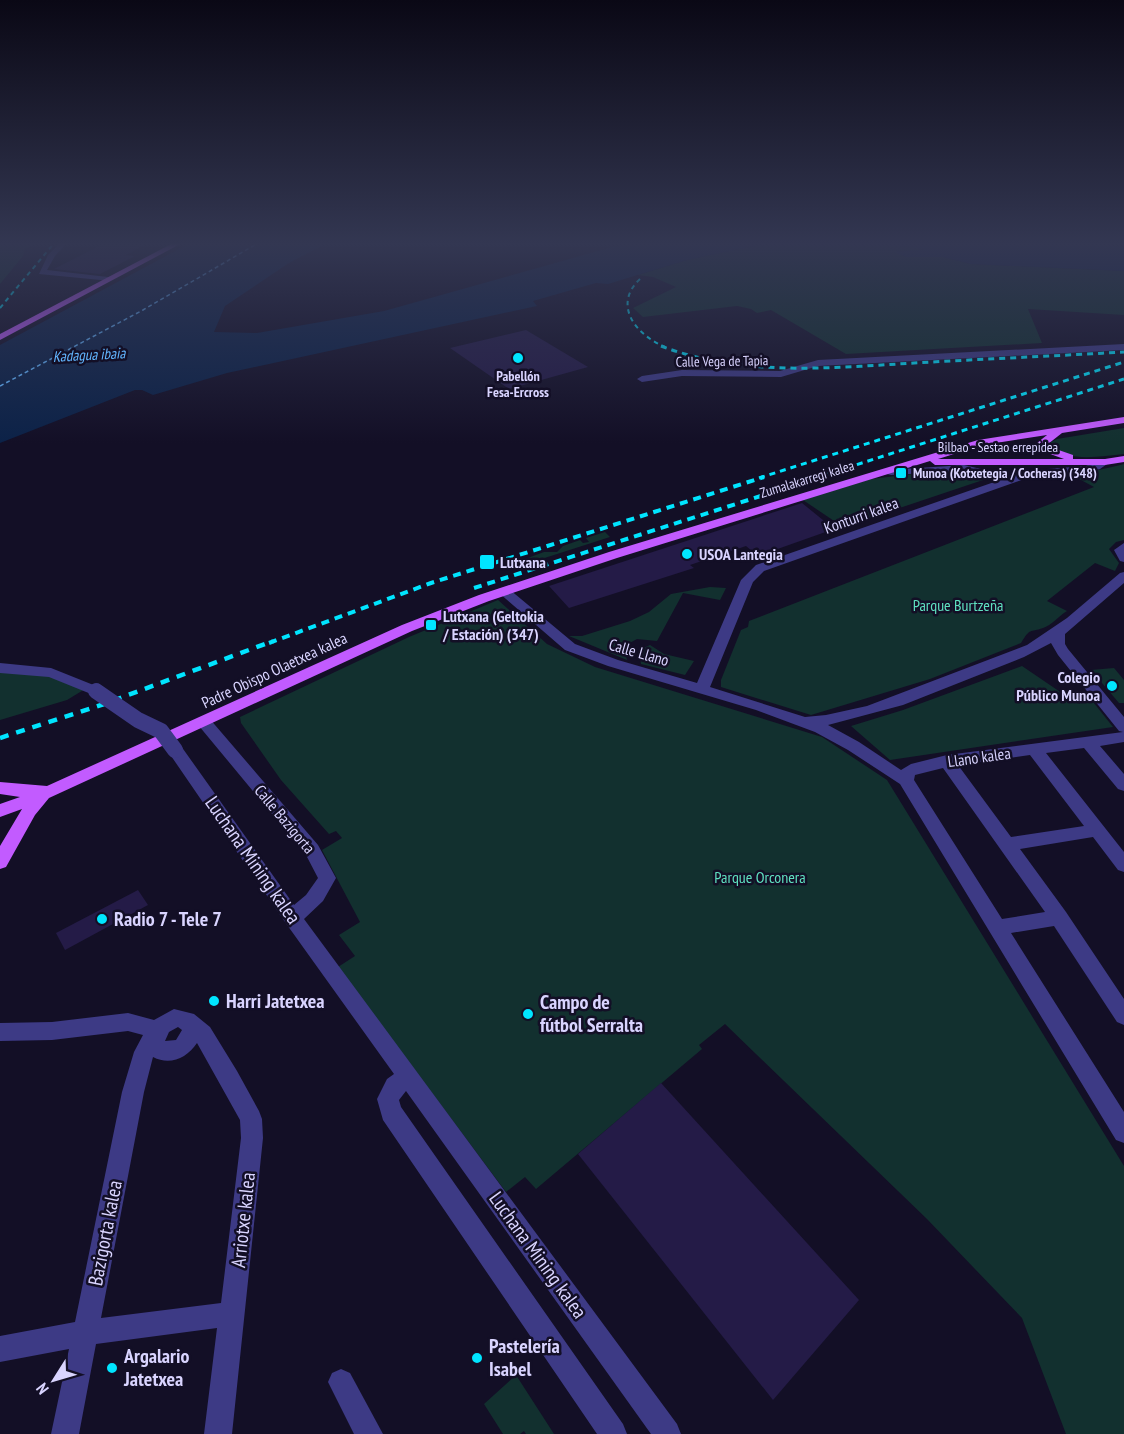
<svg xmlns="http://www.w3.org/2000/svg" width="1124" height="1434" viewBox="0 0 1124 1434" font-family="'PT Sans Narrow',sans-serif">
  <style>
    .green { fill: #12302f }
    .water { fill: #0c2248 }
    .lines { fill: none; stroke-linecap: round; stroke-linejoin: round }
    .ferry { stroke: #62b6ff; stroke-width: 1.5; stroke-dasharray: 4 3; stroke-linecap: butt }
    .building { fill: #241b47 }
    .street { fill: #3d3a85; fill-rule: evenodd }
    .primary { fill: #c25bff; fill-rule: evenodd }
    .rail-far3 { stroke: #00e5ff; stroke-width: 2; stroke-dasharray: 4.5 4; stroke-linecap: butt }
    .rail-far2 { stroke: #00e5ff; stroke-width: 3; stroke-dasharray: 6 5; stroke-linecap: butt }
    .rail-far1 { stroke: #00e5ff; stroke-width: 4; stroke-dasharray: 8 6; stroke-linecap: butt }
    .rail { stroke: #00e5ff; stroke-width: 4.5; stroke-dasharray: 9 8; stroke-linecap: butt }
    .street-bridge { stroke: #3d3a85; stroke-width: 16 }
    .poi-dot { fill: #00e5ff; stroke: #130f26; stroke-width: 2 }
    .labels { text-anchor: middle; stroke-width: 5; stroke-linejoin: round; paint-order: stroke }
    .far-street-label { font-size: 14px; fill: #d9d4ff; stroke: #130f26 }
    .far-poi-label { font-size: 14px; font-weight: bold; fill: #d9d4ff; stroke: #130f26 }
    .far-water-label { font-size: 15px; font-style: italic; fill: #62b6ff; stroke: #130f26 }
    .street-label { font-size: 16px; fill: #d9d4ff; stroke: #130f26 }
    .poi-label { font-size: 16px; font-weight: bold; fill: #d9d4ff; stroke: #130f26; text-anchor: start }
    .park-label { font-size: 16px; fill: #5fe0c0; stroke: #130f26 }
    .near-street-label { font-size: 20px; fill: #d9d4ff; stroke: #130f26 }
    .near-poi-label { font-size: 20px; font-weight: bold; fill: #d9d4ff; stroke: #130f26; text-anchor: start }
  </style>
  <rect width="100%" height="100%" fill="#130f26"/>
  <g class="green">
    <polygon points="0,242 38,242 24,250 23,256 0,284"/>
    <path d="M772,242C826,242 878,242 931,249L896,252L907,257H943L971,264L1124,271V315L1028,309L1042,343L846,354L771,310L757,313L751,309L737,306L643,317L633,308L676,287L653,277L638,275L687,260Z"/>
    <path d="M1124,428V454C1100,456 1070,463 1050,446L1051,442L1057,439Z"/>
    <path d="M1124,464V540L1116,542L1109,549L1119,563L1115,571L1095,563L1047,601L1067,611C1060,615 1051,626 1043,628C1029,633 1031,627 1021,643L930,679L811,715L721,687V680L741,630L748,627L749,621L1094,487L1068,473C1082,474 1109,468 1124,464Z"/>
    <polygon points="938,471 971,472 986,479 843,527 803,500 871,479"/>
    <polygon points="605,532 610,537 529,563 525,559 544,552 557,552 563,546 580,540 583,543 589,542 586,538"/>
    <polygon points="710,587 726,588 720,600 683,593 657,641 637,639 624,646 627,660 569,636 582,636 630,621 649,612 671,594"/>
    <polygon points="498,600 547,644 595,667 822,737 887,780 1124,1166 1124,1434 1066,1434 1022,1318 927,1219 725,1024 699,1045 702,1049 536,1189 525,1177 506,1192 338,967 355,956 339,935 360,922 322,850 342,838 336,831 329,834 281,780 241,723 240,717 409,637"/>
    <polygon points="650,645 664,654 694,661 685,675 641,664 639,650"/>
    <polygon points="1022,666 1072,700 1086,693 1113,727 890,760 851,726 903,710"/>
    <polygon points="0,668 21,669 90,686 67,700 0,720"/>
    <polygon points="1114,668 1124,680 1124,703 1119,703 1091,670"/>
    <polygon points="516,1375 554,1434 526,1434 524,1431 520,1434 503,1434 484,1404"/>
  </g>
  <g class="water">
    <polygon points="192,242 329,242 289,263 225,306 214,332 257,333 384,311 612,247 646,242 772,242 687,260 608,284 596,283 533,301 537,306 227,373 153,395 142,390 135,390 0,443 0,345"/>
    <polygon points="858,242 1075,242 1124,247 1124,271 971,264 943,257 907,257 894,252 927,249"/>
  </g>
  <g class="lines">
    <polyline class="ferry" points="0,386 143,310 260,242"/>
  </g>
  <g class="building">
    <polygon points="107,242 150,242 126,255 135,256 100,274 54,269"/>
    <polygon points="526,330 588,367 509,389 450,348"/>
    <polygon points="802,503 834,529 758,556 746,546 690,565 694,568 569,608 549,586"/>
    <polygon points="138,890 148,905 65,950 56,933"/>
    <polygon points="661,1083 859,1300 773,1400 578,1154"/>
  </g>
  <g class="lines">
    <g class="street">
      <polygon points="61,242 68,242 55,256 47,270 108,277 111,277 111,281 39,274 48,255"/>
      <polygon points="1124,344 1124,350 818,366 781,377 682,376 642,382 637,379 642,376 682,370 780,371 818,360"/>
      <path d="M1105,459L1110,462L1100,469L1087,472L1027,478L764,571L753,582L710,687L805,717L826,715L867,706L1027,645L1067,618L1120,573L1124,572V583L1065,634V644L1068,649L1124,717V742L1100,746L1124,774V791L1118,789L1084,748L1046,753L1124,852V872L1118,870L1093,837L1020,849L1066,912L1124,999V1025L1117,1022L1054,926L1011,933L1124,1112V1143L1116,1140L900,784L848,750L815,732L756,710L608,666L565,650L498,592L499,589H509L575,644L618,660L697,683L741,580L756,565L1000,480L964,471L891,475L887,474V470L964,465L1011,476L1035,470L1086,466ZM1051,643L1058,655L1119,731L1123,732L947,755L911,764L901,770L859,742L828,725L903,705L1024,657ZM1030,755L1084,826L1011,837L958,765ZM943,768L1045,912L1002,919L914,780L915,775Z"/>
      <polygon points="1124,543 1124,562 1120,561 1114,550"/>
      <polygon points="0,663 51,668 101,688 103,691 96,696 49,677 0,673"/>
      <polygon points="204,717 209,718 318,845 336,878 323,901 304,919 677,1424 681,1434 651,1434 406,1091 399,1100 401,1107 623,1424 627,1434 597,1434 383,1120 377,1099 387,1079 394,1074 285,922 167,750 169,746 181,746 294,905 306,895 318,878 306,855 199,726 196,722 199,718"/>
      <path d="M174,1009L194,1014L210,1027L237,1071L259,1111L262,1119L263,1138L232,1434H204L217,1328L96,1344L79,1434H51L69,1349L0,1362V1336L75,1322L122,1092L134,1052L143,1035L128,1031L52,1040L0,1041V1023L52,1022L128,1013L154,1020ZM178,1027L182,1030L176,1040L165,1041L169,1032ZM197,1043L240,1120L241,1138L221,1303L101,1318L144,1092L153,1057C170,1066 187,1058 197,1043Z"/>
      <polygon points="341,1369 350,1373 383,1434 354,1434 328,1382 332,1373"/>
    </g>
    <g class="primary">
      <polygon points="175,242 184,242 0,340 0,334"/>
      <path d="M1124,417V423L1062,433L1048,444L1050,447L1073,455V459H1105L1124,456V462L1105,465H935L930,461L617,558L489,601L412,631L49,798L35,815L6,867L0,869V846L22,809L0,817V804L20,797L0,794V782L47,786L402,625L479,595L609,552L978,440ZM1047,435L1037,443L1042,451L1064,459H938L983,445Z"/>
    </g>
    <g class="rail-far3">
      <path d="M640,279C612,305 636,335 665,347"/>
      <polyline points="0,308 55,242"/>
    </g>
    <g class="rail-far2">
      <path d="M661,346C742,377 829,368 914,363C984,359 1054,356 1124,352"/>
      <polyline points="759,478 1124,362"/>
      <polyline points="815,478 1124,379"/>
    </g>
    <g class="rail-far1">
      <polyline points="474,588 820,477"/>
      <polyline points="269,643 431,583 764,477"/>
    </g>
    <polyline class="rail" points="0,738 104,704 273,641"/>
    <polyline class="street-bridge" points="96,691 138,720 161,731 175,750"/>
  </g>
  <linearGradient id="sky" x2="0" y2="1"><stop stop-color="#0a0815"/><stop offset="0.55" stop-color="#333752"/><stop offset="1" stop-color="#333752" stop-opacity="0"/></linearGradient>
  <rect width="1124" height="443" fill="url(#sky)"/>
  <g class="poi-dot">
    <circle cx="518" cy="358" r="6"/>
    <rect x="895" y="467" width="12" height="12" rx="3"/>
    <circle cx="687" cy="554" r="6"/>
    <rect x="479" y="554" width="16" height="16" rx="3"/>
    <rect x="425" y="619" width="12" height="12" rx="3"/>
    <circle cx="1112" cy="686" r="6"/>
    <circle cx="102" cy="919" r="6"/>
    <circle cx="214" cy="1001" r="6"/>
    <circle cx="528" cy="1014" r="6"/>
    <circle cx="477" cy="1358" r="6"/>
    <circle cx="112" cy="1368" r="6"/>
  </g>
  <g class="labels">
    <g class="far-street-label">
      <text transform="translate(722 361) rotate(-1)" y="5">Calle Vega de Tapia</text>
      <text x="998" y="452">Bilbao - Sestao errepidea</text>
      <text transform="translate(807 479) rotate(-17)" y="5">Zumalakarregi kalea</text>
    </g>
    <g class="far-poi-label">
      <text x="518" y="381">Pabellón<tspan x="518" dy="16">Fesa-Ercross</tspan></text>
      <text x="913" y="478" text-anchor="start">Munoa (Kotxetegia / Cocheras) (348)</text>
    </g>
    <g class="far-water-label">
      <text transform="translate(89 355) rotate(-3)" y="5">Kadagua ibaia</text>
    </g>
    <g class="street-label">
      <text transform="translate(861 515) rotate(-20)" y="6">Konturri kalea</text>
      <text transform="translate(639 652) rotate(16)" y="6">Calle Llano</text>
      <text transform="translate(274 670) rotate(-25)" y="6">Padre Obispo Olaetxea kalea</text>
      <text transform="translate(979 757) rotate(-8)" y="6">Llano kalea</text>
      <text transform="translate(285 819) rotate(50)" y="6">Calle Bazigorta</text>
    </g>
    <g class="poi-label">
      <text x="699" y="560">USOA Lantegia</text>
      <text x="500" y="568">Lutxana</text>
      <text x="443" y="622">Lutxana (Geltokia<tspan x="443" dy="18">/ Estación) (347)</tspan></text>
      <text x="1100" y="683" text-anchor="end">Colegio<tspan x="1100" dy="18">Público Munoa</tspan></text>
    </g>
    <g class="park-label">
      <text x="958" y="611">Parque Burtzeña</text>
      <text x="760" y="883">Parque Orconera</text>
    </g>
    <g class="near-street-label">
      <text transform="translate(253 860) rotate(55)" y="7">Luchana Mining kalea</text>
      <text transform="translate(243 1220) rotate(-84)" y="7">Arriotxe kalea</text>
      <text transform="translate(105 1233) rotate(-79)" y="7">Bazigorta kalea</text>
      <text transform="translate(538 1255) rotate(54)" y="7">Luchana Mining kalea</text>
    </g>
    <g class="near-poi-label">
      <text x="114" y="926">Radio 7 - Tele 7</text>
      <text x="226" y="1008">Harri Jatetxea</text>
      <text x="540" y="1009">Campo de<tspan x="540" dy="23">fútbol Serralta</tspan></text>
      <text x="489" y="1353">Pastelería<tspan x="489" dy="23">Isabel</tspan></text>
      <text x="124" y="1363">Argalario<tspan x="124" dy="23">Jatetxea</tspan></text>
    </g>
  </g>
  <g transform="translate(54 1380) rotate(233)" stroke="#130f26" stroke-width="4.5" paint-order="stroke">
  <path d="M0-4.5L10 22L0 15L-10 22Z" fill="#d9d4ff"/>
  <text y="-9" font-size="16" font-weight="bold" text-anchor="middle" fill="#d9d4ff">N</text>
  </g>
</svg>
